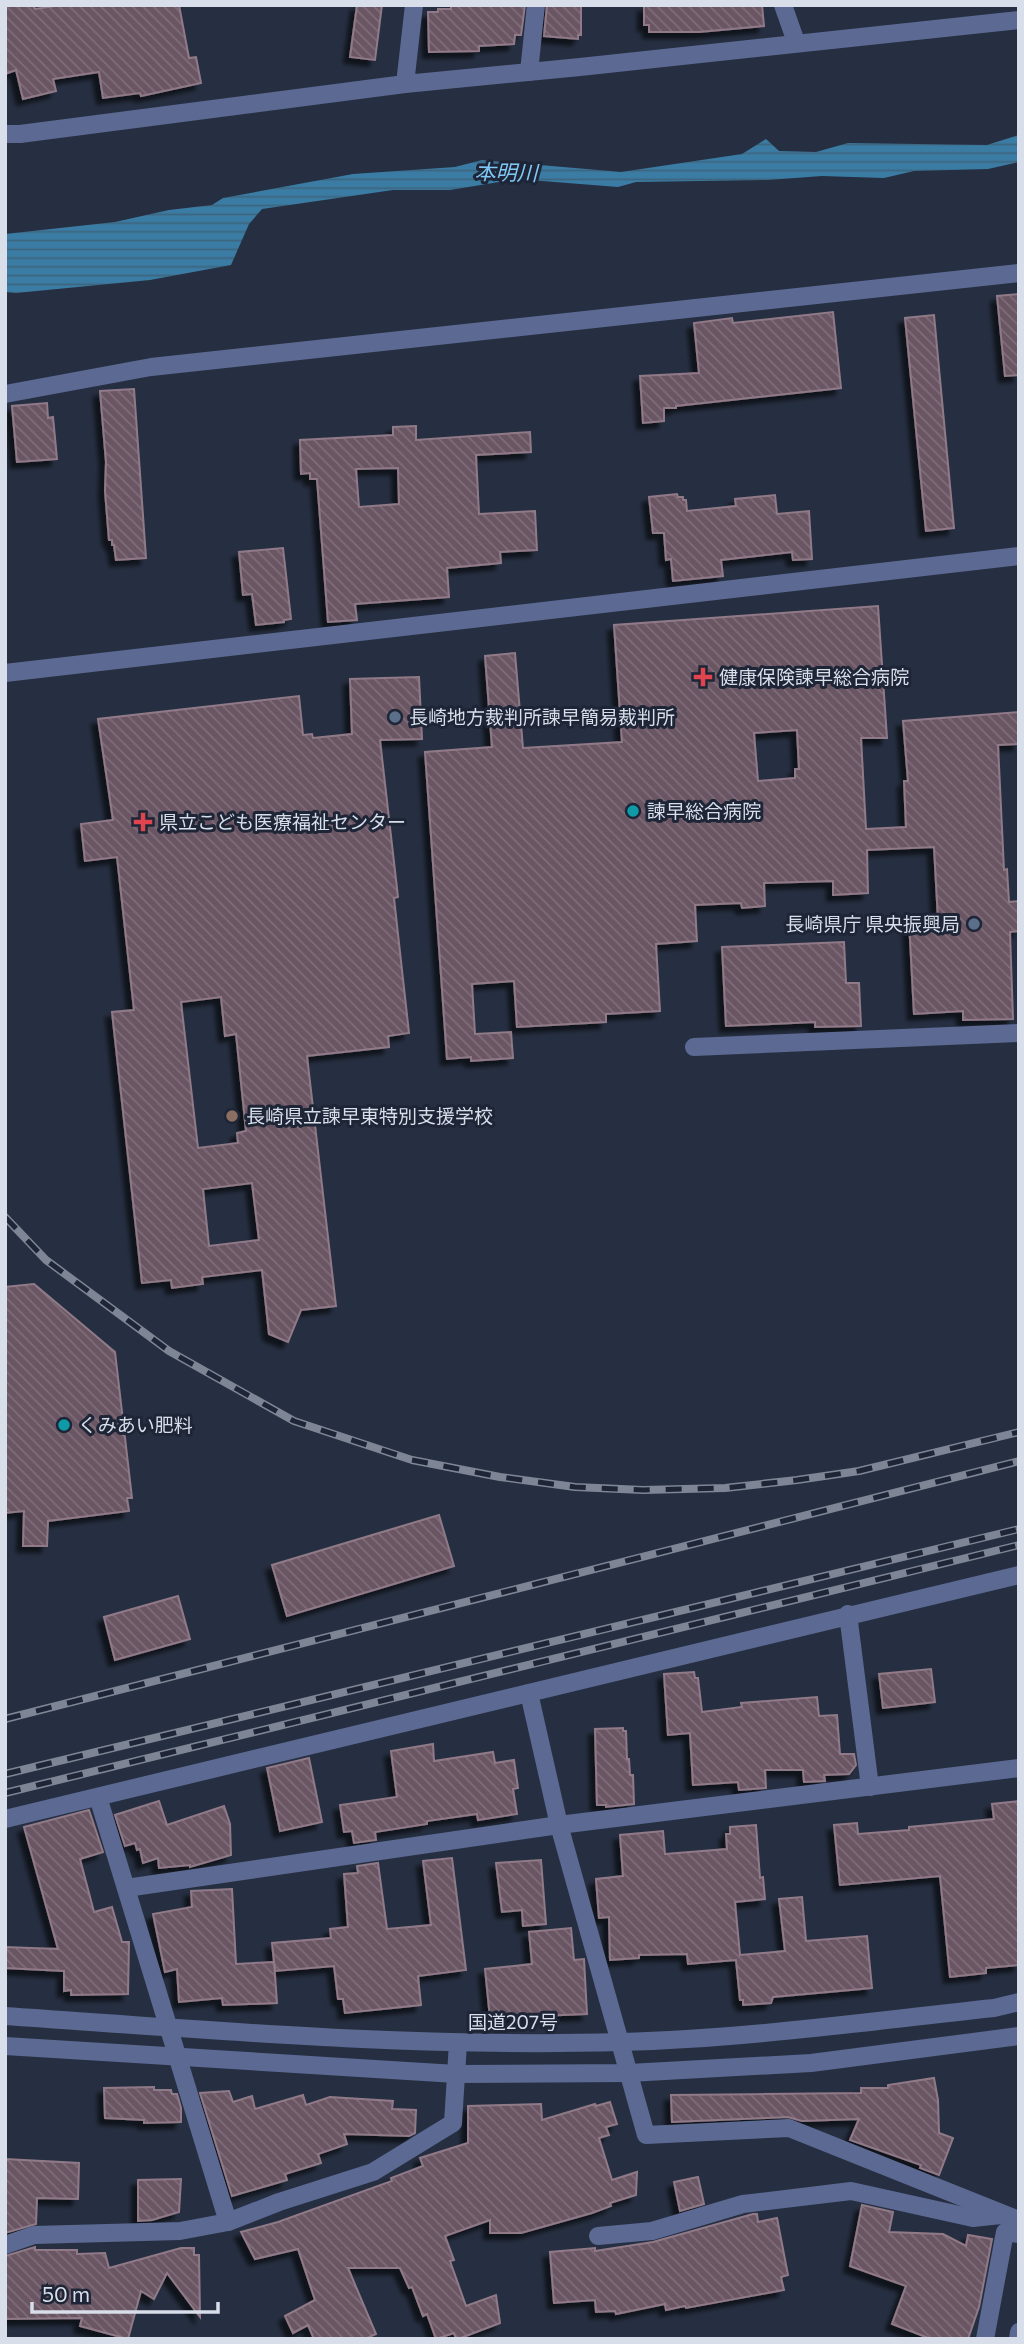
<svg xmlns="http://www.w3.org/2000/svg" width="1024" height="2344" viewBox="0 0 1024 2344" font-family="Commissioner,'Noto Sans JP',sans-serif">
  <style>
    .water { fill: url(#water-rules) }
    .building { fill: url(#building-back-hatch); stroke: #907a88; stroke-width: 2; fill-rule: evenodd; filter: url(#shadow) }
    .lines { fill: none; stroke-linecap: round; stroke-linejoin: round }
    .minor { stroke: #5c6992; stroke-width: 18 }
    .tertiary { stroke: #5c6992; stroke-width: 18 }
    .rail-casing { stroke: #7e8695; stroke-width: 8 }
    .rail { stroke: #1d2536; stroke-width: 5; stroke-dasharray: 16; stroke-linecap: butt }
    .health-dot { fill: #e0444e; stroke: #1d2536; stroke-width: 2.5 }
    .service-dot { fill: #5c6f8a; stroke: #1d2536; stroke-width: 2.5 }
    .culture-dot { fill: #0f9aa8; stroke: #1d2536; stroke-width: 2.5 }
    .education-dot { fill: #8d6e63; stroke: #1d2536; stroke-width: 2.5 }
    .labels { text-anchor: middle; stroke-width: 6; stroke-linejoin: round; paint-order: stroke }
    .poi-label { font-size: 19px; fill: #d8deea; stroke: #1d2536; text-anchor: start }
    .street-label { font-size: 19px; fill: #d8deea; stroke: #1d2536 }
    .water-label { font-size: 21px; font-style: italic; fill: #81c8f6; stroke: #1d2536 }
  </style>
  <defs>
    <pattern id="water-rules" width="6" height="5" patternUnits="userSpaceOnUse" patternTransform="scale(1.75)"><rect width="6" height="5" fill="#3b7ca4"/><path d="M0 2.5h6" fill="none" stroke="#3d657e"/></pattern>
    <pattern id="building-back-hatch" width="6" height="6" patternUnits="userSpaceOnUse" patternTransform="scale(1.75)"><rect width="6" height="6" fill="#6a5563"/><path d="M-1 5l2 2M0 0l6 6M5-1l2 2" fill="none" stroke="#7f6d7a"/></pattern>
    <filter id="shadow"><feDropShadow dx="-6" dy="6" stdDeviation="2" flood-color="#0009"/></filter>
  </defs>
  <rect width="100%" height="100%" fill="#262f41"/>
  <polygon class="water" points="1019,135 1019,162 988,169 914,171 884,178 822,176 768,180 636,182 618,187 517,179 450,190 393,190 262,209 249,224 231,265 150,280 16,293 5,292 5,234 115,222 169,210 212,205 223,198 353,174 455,167 482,160 621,172 742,154 766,139 779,151 816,152 848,143 987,145"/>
  <g class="building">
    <polygon points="5,5 33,5 35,9 62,5 179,5 189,58 196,57 201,83 141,96 140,93 103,98 99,72 53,79 56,91 23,99 16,70 5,74"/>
    <polygon points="357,5 382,5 375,60 350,57"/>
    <polygon points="451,5 525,5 521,35 515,35 514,44 479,46 479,51 429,52 428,12 438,12 438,9 451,9"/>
    <polygon points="547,5 581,5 581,35 578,35 578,39 544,36"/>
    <polygon points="762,5 764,26 699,32 649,32 649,25 644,25 644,6"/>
    <polygon points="1019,294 1019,375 1005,376 997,296"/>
    <polygon points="833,312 841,388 676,406 676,408 664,408 664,421 643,423 640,376 699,373 694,323 732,318 733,323"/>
    <polygon points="934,315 954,528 926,531 905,318"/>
    <polygon points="134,389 146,558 116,560 114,545 112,545 112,540 109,540 105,491 106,462 100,391"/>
    <polygon points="47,403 48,418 53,417 57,459 17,462 12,406"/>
    <path d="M416,426V440L530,432L531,452L476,455L479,514L535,511L537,550L500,552L501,563L447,568L449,597L355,604L357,620L328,622L317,479H310V473L301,474L300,440L393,435V427ZM398,468L399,504L359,507L356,469Z"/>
    <polygon points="677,494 678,497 683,497 683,500 686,500 687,511 736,506 735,499 775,495 777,514 809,511 812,559 793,560 792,552 721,560 723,576 673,581 671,559 666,560 664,533 653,533 649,497"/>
    <polygon points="283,548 291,619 284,620 284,622 256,625 252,594 243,595 239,552"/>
    <path d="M878,606L887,738H861L866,829L906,827L904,781H908L903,721L1019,712V744L998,745L1004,870L1007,869L1009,902L1019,901V931L1010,932L1013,1019L963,1020V1011L914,1014L909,921L938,920L934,847L867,850L868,893L833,895V881L764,883L765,906L742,908L741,903L695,905L697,941L656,944L660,1011L606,1014V1022L517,1027L514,981L472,984L475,1034L511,1032L513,1058L471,1061V1057L447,1059L425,752L492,747L485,656L515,653L523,748L622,742L614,625ZM797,730L799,769H795V778L758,781L754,733Z"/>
    <path d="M419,677L422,739L380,740L398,897L394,898L409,1033L388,1036L389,1047L307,1056L336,1306L301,1310L288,1342L269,1334L262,1270L202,1277L203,1284L172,1288L171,1280L142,1283L112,1012L134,1010L117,857L85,861L81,824L113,820L98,719L299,696L303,735L312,734L313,738L352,734L350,679ZM221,997L225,1036L236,1034L246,1131L237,1133L238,1143L198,1148L181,1002ZM252,1183L259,1240L209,1246L203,1189Z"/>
    <polygon points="844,942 846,983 859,983 861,1026 815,1027 815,1022 726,1026 722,947"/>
    <polygon points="34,1284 115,1352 132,1498 127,1498 129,1511 48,1521 47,1546 23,1546 24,1511 5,1513 5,1287"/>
    <polygon points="439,1515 454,1566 287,1616 272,1565"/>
    <polygon points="178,1596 190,1639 115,1660 104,1617"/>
    <polygon points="931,1669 935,1702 883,1708 879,1674"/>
    <polygon points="694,1672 695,1678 698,1678 702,1712 742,1707 741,1703 817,1697 819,1716 837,1715 840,1754 854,1754 856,1765 849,1774 824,1775 825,1781 804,1782 803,1770 765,1770 766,1788 739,1790 738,1782 693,1785 690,1733 668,1735 664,1674"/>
    <polygon points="623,1728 623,1731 626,1731 627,1759 629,1759 630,1775 633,1775 634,1804 606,1807 606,1805 597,1805 595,1729"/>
    <polygon points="433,1744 434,1761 493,1752 495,1763 514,1760 518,1788 513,1789 517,1814 478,1820 477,1814 427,1821 427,1824 375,1832 376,1840 354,1843 352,1831 344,1832 340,1805 397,1797 391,1751"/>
    <polygon points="309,1758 322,1822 280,1831 267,1768"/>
    <polygon points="159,1801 167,1825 224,1806 230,1824 231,1855 190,1867 190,1865 159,1868 158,1858 143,1863 140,1849 137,1850 135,1843 125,1846 115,1815"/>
    <polygon points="1019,1801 1019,1965 986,1968 986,1973 950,1977 940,1876 840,1885 834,1825 857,1823 858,1834 909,1830 909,1827 994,1819 992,1804"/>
    <polygon points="89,1810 103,1852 80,1859 94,1912 112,1907 122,1942 129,1942 128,1994 71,1995 71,1990 64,1991 64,1971 5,1968 5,1947 58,1949 24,1827"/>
    <polygon points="756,1825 760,1878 763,1877 765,1899 735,1902 740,1955 785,1951 779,1899 802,1897 806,1941 867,1936 872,1988 773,1997 771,2003 743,2005 743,2000 740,2000 736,1960 688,1964 687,1954 639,1955 639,1958 610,1960 609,1917 599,1918 596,1879 623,1876 620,1835 663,1831 665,1854 727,1849 726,1834 730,1834 730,1827"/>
    <polygon points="452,1858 466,1970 418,1976 421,2005 345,2013 343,1999 338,1999 334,1966 275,1971 272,1943 331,1938 330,1929 348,1927 344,1874 358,1873 357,1866 378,1863 387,1929 431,1925 423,1861"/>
    <polygon points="541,1860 546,1924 523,1926 522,1910 502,1912 496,1863"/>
    <polygon points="232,1889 236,1964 274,1962 277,2003 223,2005 222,1998 179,2002 177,1969 165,1972 153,1914 192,1907 191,1891"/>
    <polygon points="571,1928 574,1960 584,1959 587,2014 490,2018 485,1969 532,1964 529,1932"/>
    <polygon points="934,2078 938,2100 939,2133 953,2138 939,2175 920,2168 921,2165 850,2140 859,2119 802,2121 788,2117 672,2122 671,2095 861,2093 861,2088 888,2088 888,2085"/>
    <polygon points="154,2087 154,2090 171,2090 172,2094 177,2094 181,2108 181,2122 144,2123 144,2120 105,2118 104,2088"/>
    <polygon points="229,2091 233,2102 252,2096 255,2109 303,2095 306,2105 330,2097 393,2101 392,2109 416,2110 415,2133 409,2136 344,2134 347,2144 318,2154 321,2163 285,2174 287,2180 232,2196 200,2093"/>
    <polygon points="610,2102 617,2124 606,2127 609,2135 599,2138 612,2180 637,2172 636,2195 610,2203 611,2206 592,2213 521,2233 490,2233 490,2220 445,2236 454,2260 450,2261 466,2306 496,2295 500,2323 458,2339 456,2339 454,2333 436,2339 427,2314 423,2316 412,2287 409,2288 400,2268 348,2268 376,2334 365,2339 314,2339 308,2325 293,2333 285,2316 315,2300 298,2249 255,2259 241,2232 278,2222 392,2181 391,2178 423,2166 420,2158 468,2143 468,2106 541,2104 542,2120 595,2104 596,2106"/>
    <polygon points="5,2159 79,2163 78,2199 37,2198 36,2224 5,2233"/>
    <polygon points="698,2177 704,2204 680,2211 674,2182"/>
    <polygon points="181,2179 179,2212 152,2220 138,2221 138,2180"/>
    <polygon points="862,2205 893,2212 889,2232 943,2234 966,2246 968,2235 992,2239 979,2307 968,2339 931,2339 892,2324 906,2286 850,2266"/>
    <polygon points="753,2214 757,2214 758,2222 777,2218 788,2275 781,2277 784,2290 686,2308 685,2306 666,2310 665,2304 616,2314 615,2311 596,2312 595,2300 554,2303 550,2252 595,2248 595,2251 653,2242"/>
    <polygon points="35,2247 35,2250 77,2250 77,2254 105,2253 109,2268 181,2248 194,2248 194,2255 199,2255 200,2317 167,2273 154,2299 141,2291 128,2339 80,2326 82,2318 5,2319 5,2256"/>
  </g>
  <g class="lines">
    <g class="minor">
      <polyline points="783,5 796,42"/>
      <polyline points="529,72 536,5"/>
      <polyline points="405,84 414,5"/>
      <polyline points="20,134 405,84 580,67 1019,20"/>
      <polyline points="5,394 151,367 1019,273"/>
      <polyline points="5,673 1019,556"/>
      <polyline points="694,1047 1019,1033"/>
      <polyline points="848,1614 870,1787"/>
      <polyline points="529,1693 559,1825 646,2135 789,2128 1019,2220"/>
      <polyline points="98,1797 228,2222"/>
      <polyline points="126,1888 559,1825 1019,1768"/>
      <polyline points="598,2236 652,2231 743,2204 851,2191 973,2218 1001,2215"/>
      <polyline points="5,2245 34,2235 180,2231 228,2222 279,2202 373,2172 453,2123 458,2043"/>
      <polyline points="985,2339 1005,2232 1019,2234"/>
      <polyline points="1018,2339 1019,2332"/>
    </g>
    <g class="tertiary">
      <polyline points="5,134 20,134"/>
      <polyline points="5,1819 1019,1575"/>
      <path d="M5,2016C210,2030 414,2048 620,2042C745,2039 870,2021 994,2008L1019,2002"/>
      <polyline points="5,2046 456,2074 629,2073 811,2063 1019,2036"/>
    </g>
    <g class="rail-casing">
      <g id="rail">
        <polyline points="5,1217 46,1260 169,1351 294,1421 412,1460 500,1477 575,1487 643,1490 725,1488 797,1480 859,1471 1019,1432"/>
        <polyline points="5,1719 1019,1461"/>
        <polyline points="5,1774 1019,1529"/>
        <polyline points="5,1793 1019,1545"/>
      </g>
    </g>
    <use href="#rail" class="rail"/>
  </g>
  <g class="health-dot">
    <path d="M699.5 666.5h7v7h7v7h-7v7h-7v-7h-7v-7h7z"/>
    <path d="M139.5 811.5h7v7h7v7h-7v7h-7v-7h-7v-7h7z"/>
  </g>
  <g class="service-dot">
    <circle cx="395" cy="717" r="7"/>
    <circle cx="974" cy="924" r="7"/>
  </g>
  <g class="culture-dot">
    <circle cx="633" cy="811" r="7"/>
    <circle cx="64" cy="1425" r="7"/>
  </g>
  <circle class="education-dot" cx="232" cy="1116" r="7"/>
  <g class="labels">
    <g class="poi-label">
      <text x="719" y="684">健康保険諫早総合病院</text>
      <text x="409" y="724">長崎地方裁判所諫早簡易裁判所</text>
      <text x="647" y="818">諫早総合病院</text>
      <text x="159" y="829">県立こども医療福祉センター</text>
      <text x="960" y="931" text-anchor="end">長崎県庁 県央振興局</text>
      <text x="246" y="1123">長崎県立諫早東特別支援学校</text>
      <text x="78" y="1432">くみあい肥料</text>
    </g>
    <g class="street-label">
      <text x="513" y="2029">国道207号</text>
    </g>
    <g class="water-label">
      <text transform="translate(506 173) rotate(1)" y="7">本明川</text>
    </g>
  </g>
  <rect width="1024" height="2344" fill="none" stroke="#d8deea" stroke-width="14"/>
  <path d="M32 2302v10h186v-10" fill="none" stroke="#d8deea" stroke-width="3.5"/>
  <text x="42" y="2302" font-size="21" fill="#d8deea" stroke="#1d2536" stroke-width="5" paint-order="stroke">50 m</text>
</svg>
